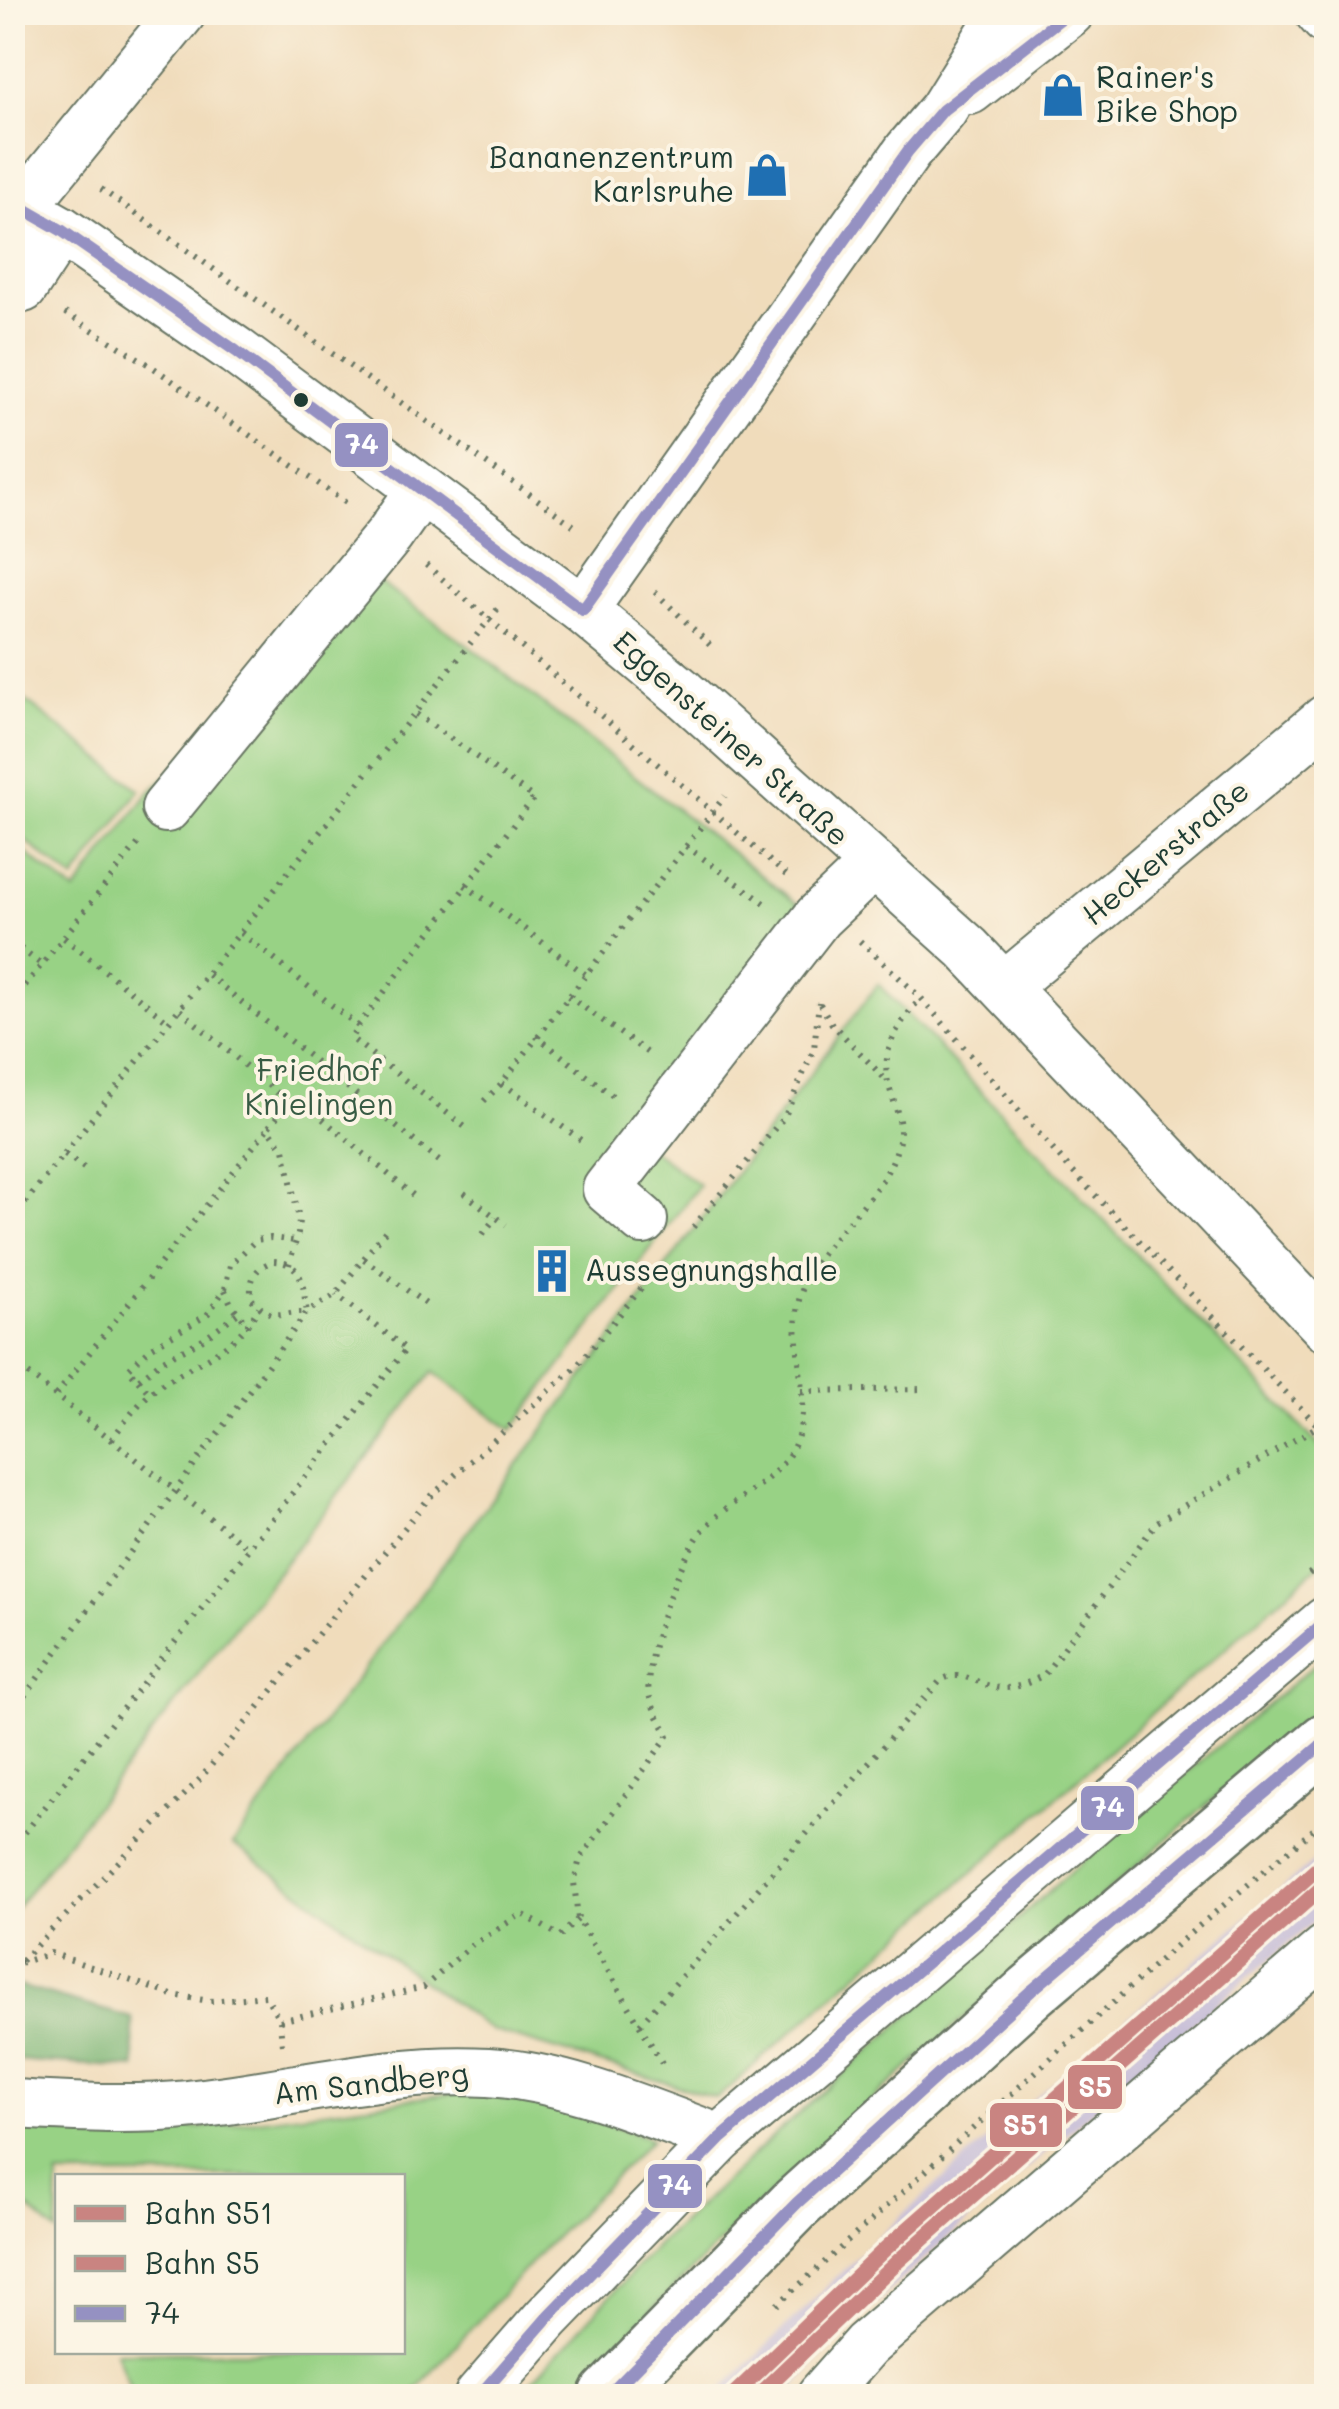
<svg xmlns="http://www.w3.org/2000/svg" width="1339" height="2409" viewBox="0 0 1339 2409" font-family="Mali,sans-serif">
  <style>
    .industrial { fill: #c8bfd8 }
    .green { fill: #98d285; stroke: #5c885c; stroke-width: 2.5 }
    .forest { fill: #7ab472; stroke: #4c7853; stroke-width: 2.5 }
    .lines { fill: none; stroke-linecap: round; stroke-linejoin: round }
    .minor-casing { stroke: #687563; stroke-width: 52 }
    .major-casing { stroke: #687563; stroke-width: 60 }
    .path { stroke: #687563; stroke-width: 6; stroke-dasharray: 2.5 8; stroke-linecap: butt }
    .minor { stroke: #fff; stroke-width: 48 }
    .major { stroke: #fff; stroke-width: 55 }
    .tram { stroke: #1f3d34; stroke-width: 2.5 }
    .bus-1-casing { stroke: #fcf5e5; stroke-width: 20 }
    .bus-1 { stroke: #9591c2; stroke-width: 12 }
    .rail-1-casing { stroke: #fcf5e5; stroke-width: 22 }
    .rail-2-casing { stroke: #fcf5e5; stroke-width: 22 }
    .rail-1 { stroke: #c98481; stroke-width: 15 }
    .rail-2 { stroke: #c98481; stroke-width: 15 }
    .bus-dot { fill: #1f3d34; stroke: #fcf5e5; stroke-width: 4 }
    .labels { text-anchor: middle; stroke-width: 8; stroke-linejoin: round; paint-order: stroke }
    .poi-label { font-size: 30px; fill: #1f3d34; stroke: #fcf5e5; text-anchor: start }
    .street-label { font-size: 30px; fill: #1f3d34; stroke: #fcf5e5 }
    .park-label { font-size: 30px; fill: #375b44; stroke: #fcf5e5 }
    .line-badge { stroke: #fcf5e5; stroke-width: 4 }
    .badge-label { font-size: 28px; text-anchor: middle; font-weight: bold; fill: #fff }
  </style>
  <rect width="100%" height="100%" fill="#fcf5e5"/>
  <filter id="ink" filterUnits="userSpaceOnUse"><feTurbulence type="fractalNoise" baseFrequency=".01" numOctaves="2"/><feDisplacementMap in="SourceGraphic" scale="20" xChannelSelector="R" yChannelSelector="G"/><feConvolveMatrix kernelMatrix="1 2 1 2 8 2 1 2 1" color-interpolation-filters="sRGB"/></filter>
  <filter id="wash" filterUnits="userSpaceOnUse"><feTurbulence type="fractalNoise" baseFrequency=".0048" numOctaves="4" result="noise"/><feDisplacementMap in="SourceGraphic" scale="40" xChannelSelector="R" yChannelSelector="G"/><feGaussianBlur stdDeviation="2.25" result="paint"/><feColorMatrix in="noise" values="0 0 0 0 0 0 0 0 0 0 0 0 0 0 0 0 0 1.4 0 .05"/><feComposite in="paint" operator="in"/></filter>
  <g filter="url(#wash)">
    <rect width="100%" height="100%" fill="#f0dcbb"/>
    <polygon class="industrial" points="1326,1851 1326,1912 1133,2075 893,2287 817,2360 787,2396 715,2396 860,2254 955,2168 1113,2030"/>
    <g class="green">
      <polygon points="370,575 478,653 800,906 623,1128 699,1185 512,1430 433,1372 13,1912 13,843 75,892 148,794"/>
      <polygon points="12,690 140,790 74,880 13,831"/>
      <polygon points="878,984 1326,1453 1326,1559 717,2098 491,2030 233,1844"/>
      <path d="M1326,1655V1702C1197,1813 1069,1924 943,2037C814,2152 687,2268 571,2396H518L658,2244L788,2123L1101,1845Z"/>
      <polygon points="471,2091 586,2115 652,2139 544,2248 410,2396 126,2396 130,2387 116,2352 402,2352 402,2176 58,2176 57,2233 13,2195 13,2119 197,2128"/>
    </g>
    <polygon class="forest" points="12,1984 132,2018 135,2068 13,2060"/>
  </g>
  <g filter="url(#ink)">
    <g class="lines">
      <g class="minor-casing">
        <g id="minor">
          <polyline points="1319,12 1326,20"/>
          <polyline points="970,90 1070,12"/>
          <polyline points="12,202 61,230 236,351 583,610 683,693 967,948 1326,1327"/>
          <polyline points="23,207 182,12"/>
          <polyline points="23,288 61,230"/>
          <polyline points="583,610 908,151 943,110 1004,12"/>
          <polyline points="166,808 390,534 421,490"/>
          <polyline points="1005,986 1326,719"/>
          <polyline points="643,1220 607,1189 818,917 873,865"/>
          <path d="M12,2104C71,2107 129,2111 187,2105C287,2095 387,2066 488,2072C567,2077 646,2112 720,2139"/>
          <polyline points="479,2396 547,2318 720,2139 1326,1621"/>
          <polyline points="821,2396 866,2345 1326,1949"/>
        </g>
      </g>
      <g class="major-casing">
        <polyline id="major" points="608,2396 797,2203 1031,1991 1326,1741"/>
      </g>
      <g class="path">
        <polyline points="101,189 580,530"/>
        <polyline points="65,313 151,366 349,505"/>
        <polyline points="426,565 792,880"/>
        <polyline points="655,592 714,649"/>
        <polyline points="686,846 766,904"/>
        <polyline points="465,885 585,974"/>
        <polyline points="241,933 358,1026 351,1038 465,1127"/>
        <polyline points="64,938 170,1023"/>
        <polyline points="860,941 921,998 1068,1167 1326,1434"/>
        <polyline points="12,942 42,965"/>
        <polyline points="208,975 439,1161"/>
        <polyline points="568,996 652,1056"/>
        <polyline points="12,1002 138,844"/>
        <polyline points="820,1004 832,1024 887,1081"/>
        <polyline points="180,1010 288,1102"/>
        <polyline points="358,1026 534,798 416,714"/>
        <polyline points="536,1036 618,1100"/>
        <polyline points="502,1083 585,1143"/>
        <polyline points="484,1101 502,1083 725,796"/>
        <polyline points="65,1154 88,1171"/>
        <polyline points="464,1193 506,1225"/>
        <polyline points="12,1219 500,606"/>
        <polyline points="693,1227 785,1116 814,1049 819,1002"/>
        <polyline points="483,1234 496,1217"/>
        <polyline points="364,1259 426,1304"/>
        <path d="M274,1261C306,1263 302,1288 307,1312C278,1311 274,1324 251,1298C250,1278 254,1268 274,1261Z"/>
        <polyline points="289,1265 298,1234 299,1219 284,1149 268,1128 288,1102 299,1099 413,1195"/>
        <polyline points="225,1290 231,1304 249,1326"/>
        <polyline points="237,1314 200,1341 161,1361 138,1380 128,1369 152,1347 207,1315 225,1289 230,1265 256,1240 271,1238 295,1241"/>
        <polyline points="12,1361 247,1547"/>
        <polyline points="138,1380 151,1395"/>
        <polyline points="801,1391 926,1389"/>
        <polyline points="56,1395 268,1128"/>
        <path d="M112,1439C127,1418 145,1394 167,1381C204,1358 237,1348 259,1307"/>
        <polyline points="1309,1574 1326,1559"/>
        <polyline points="12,1713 307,1312 336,1294 386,1230"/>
        <polyline points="12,1849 406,1349 336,1294"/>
        <polyline points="12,1962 19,1963 200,1779 429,1498 576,1367 659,1267"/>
        <polyline points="20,1963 51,1953 172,1995 210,2001 266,1996 280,2021 282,2045"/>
        <polyline points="280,2021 424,1987 473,1944 522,1914 560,1936 578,1919"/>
        <path d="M640,2024L940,1681C962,1666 981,1689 1005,1688C1019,1688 1032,1681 1044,1675L1157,1522L1318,1426"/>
        <path d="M662,2063L578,1919L574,1882L580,1859L668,1736C662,1723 652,1708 649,1694C643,1657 679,1559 703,1530C729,1499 774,1485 793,1448C815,1405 790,1350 798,1305C810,1241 882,1207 898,1145C904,1124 895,1107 889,1086C879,1051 899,1023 921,998"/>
        <polyline points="777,2305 1180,1942 1326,1819"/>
      </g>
      <use href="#minor" class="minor"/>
      <use href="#major" class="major"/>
      <polyline class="tram" points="775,2396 813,2348"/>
      <g class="bus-1-casing">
        <g id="bus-1">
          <polyline points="12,202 61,230 236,351 583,610"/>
          <polyline points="583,610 908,151 943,110 1069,12"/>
          <polyline points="479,2396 547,2318 720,2139 1326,1621"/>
          <polyline points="608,2396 797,2203 1031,1991 1326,1741"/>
        </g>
      </g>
      <use href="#bus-1" class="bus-1"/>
      <g class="rail-1-casing">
        <polyline id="rail-1" points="732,2396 885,2249 1326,1861"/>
      </g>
      <g class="rail-2-casing">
        <polyline id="rail-2" points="757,2396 897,2262 1326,1884"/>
      </g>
      <use href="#rail-1" class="rail-1"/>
      <use href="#rail-2" class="rail-2"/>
    </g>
  </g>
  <defs>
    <g id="shop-bare" transform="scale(3.45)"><path d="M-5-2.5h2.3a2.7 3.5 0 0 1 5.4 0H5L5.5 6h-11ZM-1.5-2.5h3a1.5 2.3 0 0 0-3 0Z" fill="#1f6fb2" stroke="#fcf5e5" stroke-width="2.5" paint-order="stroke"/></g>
    <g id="building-bare" transform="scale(3.45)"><path d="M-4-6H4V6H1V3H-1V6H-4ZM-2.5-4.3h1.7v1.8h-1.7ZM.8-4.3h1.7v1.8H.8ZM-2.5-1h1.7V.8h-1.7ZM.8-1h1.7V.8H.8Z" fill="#1f6fb2" stroke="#fcf5e5" stroke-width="2.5" paint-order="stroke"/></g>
  </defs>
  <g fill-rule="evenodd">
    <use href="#shop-bare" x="1063" y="95"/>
    <use href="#shop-bare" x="767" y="175"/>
    <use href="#building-bare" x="552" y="1271"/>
  </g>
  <circle class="bus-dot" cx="301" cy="400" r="9"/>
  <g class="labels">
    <g class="poi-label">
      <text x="1096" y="88">Rainer's<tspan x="1096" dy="34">Bike Shop</tspan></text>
      <text x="734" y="168" text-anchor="end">Bananenzentrum<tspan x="734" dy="34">Karlsruhe</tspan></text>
      <text x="585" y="1281">Aussegnungshalle</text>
    </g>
    <g class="street-label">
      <text transform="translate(731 739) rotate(42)" y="10">Eggensteiner Straße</text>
      <text transform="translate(1166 853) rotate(-40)" y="10">Heckerstraße</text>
      <text transform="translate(371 2084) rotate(-6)" y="10">Am Sandberg</text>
    </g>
    <g class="park-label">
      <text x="319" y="1081">Friedhof<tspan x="319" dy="34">Knielingen</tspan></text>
    </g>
  </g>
  <g class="line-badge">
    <rect x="333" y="421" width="57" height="48" rx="10" fill="#9591c2"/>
    <rect x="1079" y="1784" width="57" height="48" rx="10" fill="#9591c2"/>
    <rect x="1066" y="2063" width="58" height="48" rx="10" fill="#c98481"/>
    <rect x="988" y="2101" width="76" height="48" rx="10" fill="#c98481"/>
    <rect x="646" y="2162" width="58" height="48" rx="10" fill="#9591c2"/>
  </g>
  <g class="badge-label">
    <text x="362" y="454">74</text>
    <text x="1108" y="1817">74</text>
    <text x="1095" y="2097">S5</text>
    <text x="1026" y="2135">S51</text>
    <text x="675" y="2195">74</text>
  </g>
  <rect width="1339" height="2409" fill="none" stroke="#fcf5e5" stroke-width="50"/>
  <rect x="55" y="2174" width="350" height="180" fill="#fcf5e5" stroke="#a4ab9e" stroke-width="2.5"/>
  <rect x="75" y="2206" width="50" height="15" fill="#c98481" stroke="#a4ab9e" stroke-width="2.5"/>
  <text x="145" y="2224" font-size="30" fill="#1f3d34">Bahn S51</text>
  <rect x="75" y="2256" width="50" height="15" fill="#c98481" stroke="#a4ab9e" stroke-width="2.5"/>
  <text x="145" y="2274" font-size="30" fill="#1f3d34">Bahn S5</text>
  <rect x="75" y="2306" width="50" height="15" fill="#9591c2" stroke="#a4ab9e" stroke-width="2.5"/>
  <text x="145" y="2324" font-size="30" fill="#1f3d34">74</text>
</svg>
